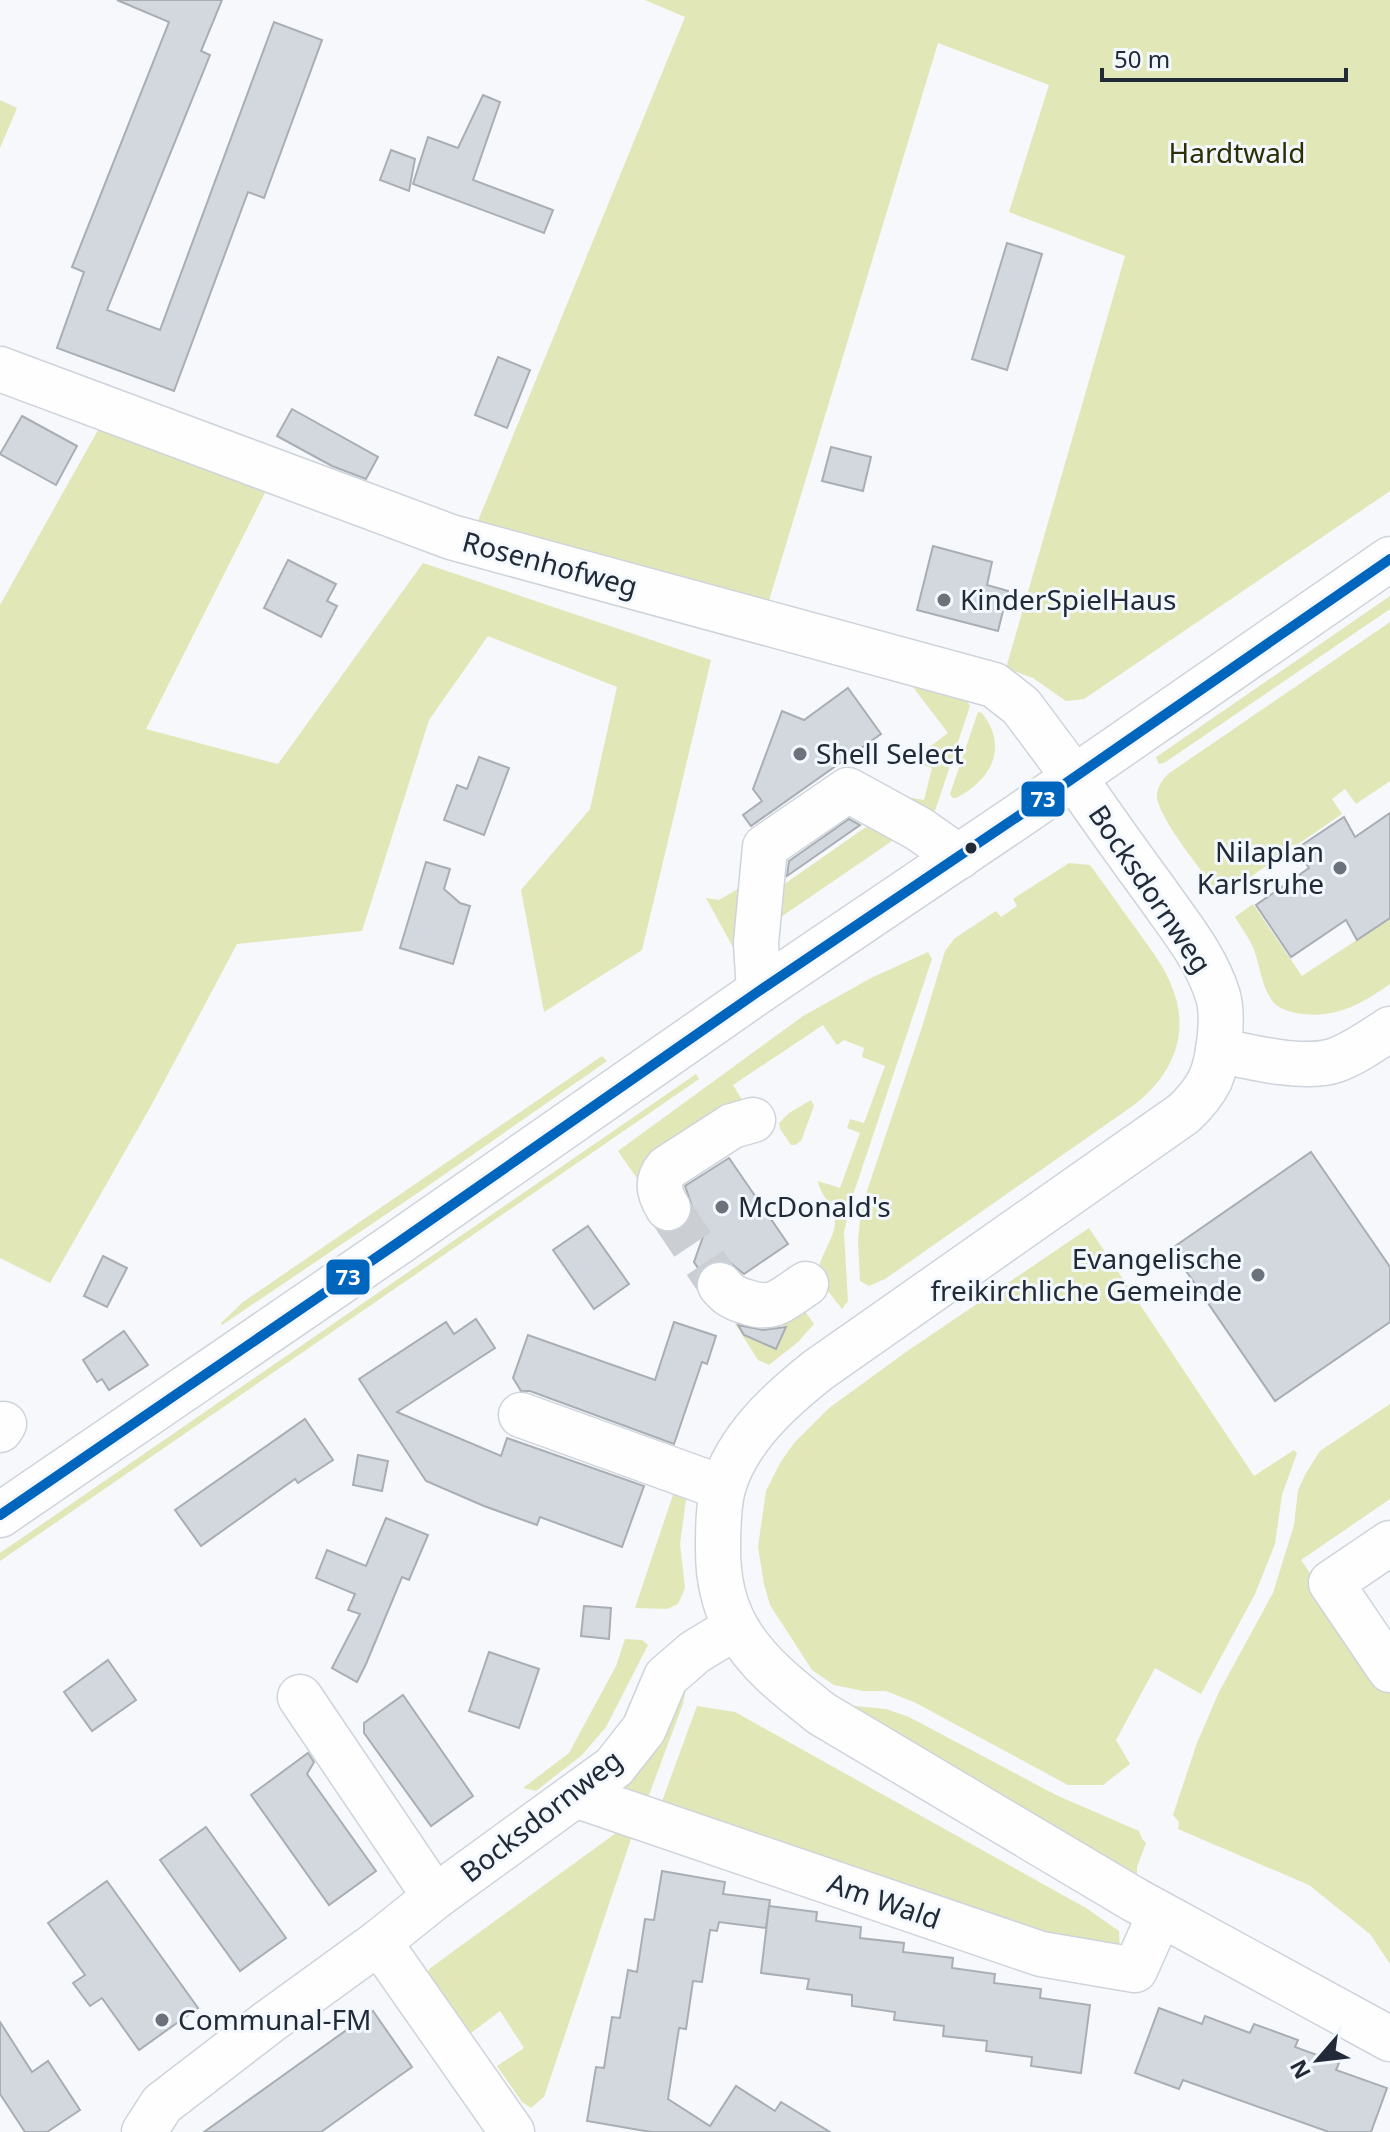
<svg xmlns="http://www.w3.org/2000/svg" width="1390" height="2132" viewBox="0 0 1390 2132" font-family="'Noto Sans',sans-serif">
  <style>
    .green { fill: #e2e7b8 }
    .building { fill: #d2d8de; stroke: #a9aeb5; stroke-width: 2 }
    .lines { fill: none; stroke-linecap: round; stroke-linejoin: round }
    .minor-tunnel { stroke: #cbcfd4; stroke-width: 44; stroke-dasharray: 44 22; stroke-linecap: butt }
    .minor-casing { stroke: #ced4dc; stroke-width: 47 }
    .major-casing { stroke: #ced4dc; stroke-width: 47 }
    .minor { stroke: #fefefe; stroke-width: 44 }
    .major { stroke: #fefefe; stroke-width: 44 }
    .bus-1-casing { stroke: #f3f8fe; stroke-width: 16 }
    .bus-1 { stroke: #0065bd; stroke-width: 10 }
    .poi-dot { fill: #6c727b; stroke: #f3f8fe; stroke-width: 3 }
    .bus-dot { fill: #212a36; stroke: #f3f8fe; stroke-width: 3 }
    .labels { text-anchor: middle; stroke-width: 6; stroke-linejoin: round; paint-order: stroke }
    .park-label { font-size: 28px; fill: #2c2e04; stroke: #f3f8fe }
    .street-label { font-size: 28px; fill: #212a36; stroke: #f3f8fe }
    .poi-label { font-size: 28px; fill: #212a36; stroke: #f3f8fe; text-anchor: start }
    .line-badge { stroke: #f3f8fe; stroke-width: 3 }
    .badge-label { font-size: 22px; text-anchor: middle; font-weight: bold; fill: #fff }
  </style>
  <rect width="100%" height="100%" fill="#f6f8fb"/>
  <g class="green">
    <polygon points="645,0 1390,0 1390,491 1084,699 1066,701 1033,678 1006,668 1125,256 1009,212 1049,85 938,43 767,607 473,533 685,17"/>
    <polygon points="0,100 17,108 0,148"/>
    <polygon points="102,423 269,485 146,729 278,764 423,563 711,660 642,950 544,1012 521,890 590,809 617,687 488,636 429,720 362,931 237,944 152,1104 50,1283 0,1258 0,605"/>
    <polygon points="1390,596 1390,609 1164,763 1159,764 1156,757 1168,749"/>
    <path d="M1390,622V781L1356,804L1345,789L1332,799L1342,814L1221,897C1207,877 1157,817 1157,796C1157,787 1162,780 1168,774Z"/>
    <polygon points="903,674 961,689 970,706 935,811 900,804 901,796 924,800 932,768 911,761 948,733"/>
    <path d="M978,712L982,713C1009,748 991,780 956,798H953L950,794Z"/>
    <polygon points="866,827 892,834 894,837 892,841 778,919 776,890"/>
    <path d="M1069,863L1090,865C1106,887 1121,908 1137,930C1148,946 1162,963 1170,982C1192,1031 1174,1074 1134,1105L885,1279L869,1286L860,1281L858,1241L860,1220L867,1191L923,1024L945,951L955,938L996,911L1001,917L1017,906L1013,899Z"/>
    <polygon points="741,887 734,949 706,898 719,900"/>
    <path d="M1253,904L1302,976L1390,918V984C1363,1003 1337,1018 1303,1014C1293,1013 1281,1010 1274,1003C1262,989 1260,966 1254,950C1250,938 1241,928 1235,917Z"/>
    <path d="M928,952L932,959L852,1198L844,1232L848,1301L842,1309C835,1299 820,1284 819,1271C818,1259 835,1238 835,1222C835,1206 820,1196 818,1181L840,1188L860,1133L847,1128L850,1119L864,1123L885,1066L862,1057L864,1048L844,1040L837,1045L823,1025L733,1085L746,1106L666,1161L661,1213L618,1151L803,1016L871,978Z"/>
    <polygon points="602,1056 607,1061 425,1188 222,1325 221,1323 243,1302"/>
    <polygon points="696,1074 699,1079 0,1561 0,1553"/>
    <polygon points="811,1100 814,1106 801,1141 795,1145 791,1145 780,1129 779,1123 789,1113"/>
    <polygon points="1089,1228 1254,1476 1294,1450 1297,1453 1282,1495 1275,1544 1255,1594 1201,1694 1155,1668 1116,1740 1130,1764 1103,1785 1068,1785 914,1702 886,1691 863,1691 834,1685 812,1670 770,1605 764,1584 758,1547 766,1491 780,1463 794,1443 829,1408 906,1352"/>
    <polygon points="802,1307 814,1324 798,1342 769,1365 758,1360 734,1322 752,1339 775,1349 785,1328 783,1325 788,1310"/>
    <polygon points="1390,1404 1390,1499 1301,1560 1390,1690 1390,1964 1370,1934 1309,1885 1178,1829 1179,1822 1173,1815 1197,1743 1219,1692 1273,1593 1294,1525 1298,1490 1306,1473 1320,1451"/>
    <polygon points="677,1483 688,1485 680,1544 685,1588 678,1604 667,1609 635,1608"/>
    <polygon points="625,1639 642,1640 648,1645 606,1727 582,1755 536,1791 523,1788 569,1753 616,1666"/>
    <polygon points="686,1688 683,1704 644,1808 610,1794 670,1701"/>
    <polygon points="845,1705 886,1709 909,1717 1056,1795 1139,1831 1142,1839 1146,1843 1137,1867 1137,1874 1126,1872"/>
    <polygon points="697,1706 735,1712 1086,1908 1119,1931 1120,1953 1003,1923 682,1808 661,1804"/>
    <polygon points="627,1825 633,1833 544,2097 531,2108 522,2102 497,2066 524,2048 500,2011 471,2033 428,1974 429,1969"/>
  </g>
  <g class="building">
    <polygon points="117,0 222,0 201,51 210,55 107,310 160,330 274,22 322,40 264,198 248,192 174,391 57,348 84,272 72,267 169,22"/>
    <polygon points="483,95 500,102 473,180 553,210 544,233 413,184 428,137 458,148"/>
    <polygon points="391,150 415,159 409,191 380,180"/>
    <polygon points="1007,243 1042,254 1007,370 972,359"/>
    <polygon points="498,357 530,370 507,428 475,415"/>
    <polygon points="292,409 378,457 366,479 332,466 277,436"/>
    <polygon points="22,416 77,446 56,485 0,454"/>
    <polygon points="831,447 871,457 863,491 822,481"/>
    <polygon points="933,546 992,562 987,585 1008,591 998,631 917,610"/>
    <polygon points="288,560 336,584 327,601 337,606 321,637 264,608"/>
    <polygon points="848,688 881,734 751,826 743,815 762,801 753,789 782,711 804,720"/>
    <polygon points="479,757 509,768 484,835 444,820 457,785 467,789"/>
    <polygon points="1390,813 1390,918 1357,940 1346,920 1291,957 1256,905 1309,868 1296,849 1344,817 1355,837"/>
    <polygon points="849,819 860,825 787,876 789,861"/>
    <polygon points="426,862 450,869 444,889 460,903 470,906 453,964 400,948"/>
    <polygon points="1311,1152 1390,1267 1390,1322 1275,1401 1171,1249"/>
    <polygon points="729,1158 788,1244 744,1274 729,1262 716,1260 704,1266 700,1271 694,1262 705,1231 683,1246 673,1232 681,1229 689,1221 693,1209 685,1186"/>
    <polygon points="588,1226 629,1284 594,1309 553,1250"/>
    <polygon points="103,1256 127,1268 107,1307 84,1296"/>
    <polygon points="476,1319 495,1348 397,1412 501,1456 507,1438 644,1486 622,1547 540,1517 537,1525 484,1506 426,1481 359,1379 446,1322 454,1334"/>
    <polygon points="674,1322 716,1336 707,1364 702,1362 674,1444 530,1391 521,1391 513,1378 528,1335 655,1380"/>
    <polygon points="738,1325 763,1330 786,1327 776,1349 744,1335"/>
    <polygon points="124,1331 148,1365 109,1390 102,1379 97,1382 83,1360"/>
    <polygon points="305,1419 333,1460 298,1483 295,1479 201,1546 175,1510"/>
    <polygon points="358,1455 388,1461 382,1491 353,1485"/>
    <polygon points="386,1518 428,1535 409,1580 402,1577 366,1664 357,1682 332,1668 360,1614 348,1610 355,1594 316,1578 327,1550 366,1566"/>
    <polygon points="584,1606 611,1608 609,1639 581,1636"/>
    <polygon points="489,1652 539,1669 519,1728 469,1711"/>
    <polygon points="108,1660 136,1700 92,1731 64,1692"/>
    <polygon points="403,1695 473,1796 431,1826 364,1733 364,1723"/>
    <polygon points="308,1753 314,1762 307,1774 376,1871 329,1905 251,1795"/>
    <polygon points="206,1827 286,1938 240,1971 160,1860"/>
    <polygon points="662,1871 725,1882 723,1894 770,1900 766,1928 719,1922 717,1931 710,1930 702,1982 693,1981 686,2029 679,2028 668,2099 710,2126 736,2086 775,2111 781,2102 830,2132 651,2132 587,2121 596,2067 604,2068 612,2017 620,2018 628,1970 637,1972 645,1919 654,1920"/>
    <polygon points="107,1881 198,2008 139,2050 102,1998 90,2006 73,1983 85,1975 48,1923"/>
    <polygon points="769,1906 817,1912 816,1921 861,1927 860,1938 904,1943 903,1952 953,1958 952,1968 995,1974 994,1983 1041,1989 1040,1998 1090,2005 1081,2073 1031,2066 1032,2057 986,2051 987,2041 943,2036 944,2026 894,2020 895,2012 852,2006 852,1995 807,1989 809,1979 761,1973"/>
    <polygon points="1159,2008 1202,2024 1205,2016 1250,2033 1254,2024 1298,2040 1295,2047 1339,2063 1336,2070 1387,2088 1371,2132 1329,2132 1183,2080 1179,2089 1135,2073"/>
    <polygon points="373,2011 412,2067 388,2084 321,2132 204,2132"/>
    <polygon points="0,2022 32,2072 48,2061 80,2110 47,2132 25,2132 0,2094"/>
  </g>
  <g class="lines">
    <polyline class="minor-tunnel" points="668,1208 720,1285"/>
    <g class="minor-casing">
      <g id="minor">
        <polyline points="0,369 451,537 994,685 1021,706 1074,777"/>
        <polyline points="759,991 756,943 765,847 848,790 919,829 959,857"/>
        <path d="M1218,1050C1249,1057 1305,1071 1336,1060C1355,1053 1373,1040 1390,1029"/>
        <path d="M668,1208C659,1194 656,1181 667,1168L732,1126L753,1120"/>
        <path d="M720,1285C728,1295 735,1299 747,1302C774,1312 784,1298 806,1284"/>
        <polyline points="521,1415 723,1488"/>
        <polyline points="0,1430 4,1424"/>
        <polyline points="1390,1543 1331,1583 1390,1670"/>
        <polyline points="300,1697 435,1897"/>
        <polyline points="578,1796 1041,1954 1135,1970 1160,1914"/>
        <polyline points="379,1942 512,2132"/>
        <polyline points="144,2132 162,2104 270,2021 379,1942 435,1897 614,1767 644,1729 666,1677 695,1652 736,1627"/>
      </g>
    </g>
    <g class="major-casing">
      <g id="major">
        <path d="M1074,777C1101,816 1128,854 1156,892C1179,925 1206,957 1218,996C1224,1017 1219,1060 1210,1080C1203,1094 1194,1104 1183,1114L818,1370C779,1401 737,1439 723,1488C718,1508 718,1530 718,1550C718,1577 723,1603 736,1627C757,1664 790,1689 822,1714L1135,1900L1390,2039"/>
        <polyline points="0,1515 396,1244 759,991 1017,817 1390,559"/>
      </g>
    </g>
    <use href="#minor" class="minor"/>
    <use href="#major" class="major"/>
    <g class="bus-1-casing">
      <polyline id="bus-1" points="0,1515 396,1244 759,991 1017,817 1390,559"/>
    </g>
    <use href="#bus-1" class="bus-1"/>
  </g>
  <g class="poi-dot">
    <circle cx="944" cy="600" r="8"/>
    <circle cx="800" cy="754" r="8"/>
    <circle cx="1340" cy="868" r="8"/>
    <circle cx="722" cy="1207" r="8"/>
    <circle cx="1258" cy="1275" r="8"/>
    <circle cx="162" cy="2020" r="8"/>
  </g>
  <circle class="bus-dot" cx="971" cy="848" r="7"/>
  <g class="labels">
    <g class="park-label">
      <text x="1237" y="163">Hardtwald</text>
    </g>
    <g class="street-label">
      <text transform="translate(550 564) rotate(15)" y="10">Rosenhofweg</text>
      <text transform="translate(1150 889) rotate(56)" y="10">Bocksdornweg</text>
      <text transform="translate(541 1816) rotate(-38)" y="10">Bocksdornweg</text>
      <text transform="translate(884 1901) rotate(19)" y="10">Am Wald</text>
    </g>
    <g class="poi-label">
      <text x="960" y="610">KinderSpielHaus</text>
      <text x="816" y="764">Shell Select</text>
      <text x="1324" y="862" text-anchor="end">Nilaplan<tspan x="1324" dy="32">Karlsruhe</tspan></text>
      <text x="738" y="1217">McDonald's</text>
      <text x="1242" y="1269" text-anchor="end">Evangelische<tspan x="1242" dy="32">freikirchliche Gemeinde</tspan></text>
      <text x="178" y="2030">Communal-FM</text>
    </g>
  </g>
  <g class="line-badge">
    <rect x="1020" y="780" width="46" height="38" rx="8" fill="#0065bd"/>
    <rect x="325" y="1258" width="46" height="38" rx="8" fill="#0065bd"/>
  </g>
  <g class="badge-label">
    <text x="1043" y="807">73</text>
    <text x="348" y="1285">73</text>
  </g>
  <g transform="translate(1318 2060) rotate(242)" stroke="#f3f8fe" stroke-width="6" paint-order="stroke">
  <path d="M0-6L14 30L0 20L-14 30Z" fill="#212a36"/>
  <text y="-12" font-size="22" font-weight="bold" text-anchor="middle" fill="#212a36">N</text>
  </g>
  <path d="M1102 68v12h244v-12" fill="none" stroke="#212a36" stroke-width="4"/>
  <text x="1114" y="68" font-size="24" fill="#212a36" stroke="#f3f8fe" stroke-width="6" paint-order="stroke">50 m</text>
</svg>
